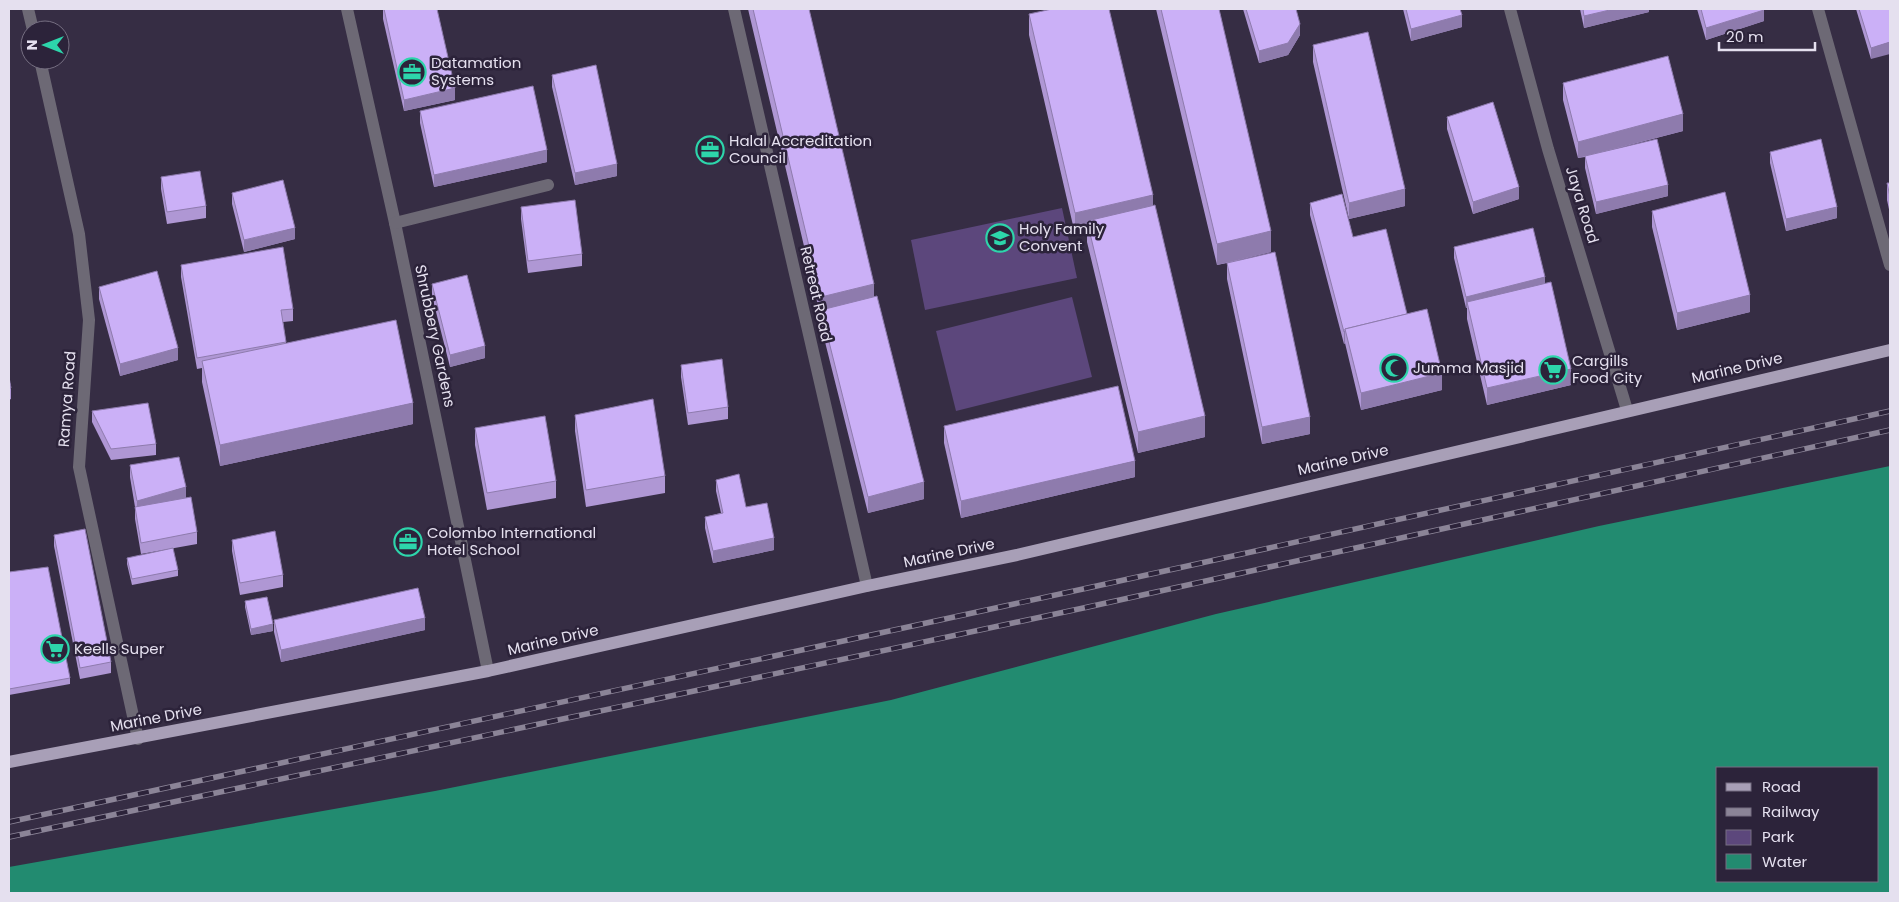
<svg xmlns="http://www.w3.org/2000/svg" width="1899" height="902" viewBox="0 0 1899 902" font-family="Poppins,sans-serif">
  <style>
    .green { fill: #5c477c }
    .water { fill: #228b70; fill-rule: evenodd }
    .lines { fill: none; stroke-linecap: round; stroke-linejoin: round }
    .minor { stroke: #6d6975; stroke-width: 12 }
    .major { stroke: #a89fb7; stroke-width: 12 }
    .rail-casing { stroke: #8b8497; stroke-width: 5.5 }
    .rail { stroke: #2c233a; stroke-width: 4; stroke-dasharray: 11; stroke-linecap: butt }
    .wall { fill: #af97d4 }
    .shaded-wall { fill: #8e7bad }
    .building { fill: #cbb0f7; stroke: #8e7bad }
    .labels { text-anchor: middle; stroke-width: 5; stroke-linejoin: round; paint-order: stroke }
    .poi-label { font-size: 15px; fill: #e5e0ef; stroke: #2c233a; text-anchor: start }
    .street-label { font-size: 15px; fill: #e5e0ef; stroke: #2c233a }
  </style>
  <rect width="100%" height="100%" fill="#362d44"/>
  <g class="green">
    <polygon points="1062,208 1077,278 925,310 911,240"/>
    <polygon points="1072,297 1092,377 956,411 936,331"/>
  </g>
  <path class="water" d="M1890,466V893H9V867L435,791L891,700L1216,614L1599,526ZM1718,768H1878V881H1718Z"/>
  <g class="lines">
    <g class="minor">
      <polyline points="28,9 33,30"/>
      <polyline points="347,9 395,223 488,671"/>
      <polyline points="734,9 867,586"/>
      <polyline points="1510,9 1548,149 1627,410"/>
      <polyline points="1818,9 1890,265"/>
      <polyline points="40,60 79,234 89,320 79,467 138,739"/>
      <polyline points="395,223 548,185"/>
    </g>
    <polyline class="major" points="9,762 488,671 867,586 1017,555 1890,350"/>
    <g class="rail-casing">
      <g id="rail">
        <polyline points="9,822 1083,589 1890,411"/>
        <polyline points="9,837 1088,607 1890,430"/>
      </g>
    </g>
    <use href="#rail" class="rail"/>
  </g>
  <g class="wall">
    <polygon points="383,9 455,100 404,111 383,19"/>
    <polygon points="748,9 809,9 874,297 924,499 868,513 821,326 821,318"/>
    <polygon points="1156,9 1219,9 1271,252 1239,260 1310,434 1262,444 1227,279 1227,263 1217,265"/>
    <polygon points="1243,9 1296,9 1300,35 1288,55 1259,63"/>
    <polygon points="1403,9 1460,9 1462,27 1411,41"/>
    <polygon points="1580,9 1649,9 1649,12 1584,28"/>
    <polygon points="1697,9 1764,9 1764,21 1706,40"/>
    <polygon points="1856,9 1890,9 1871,59"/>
    <polygon points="1029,14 1153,206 1205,437 1138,453 1087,242 1087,232 1075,234 1029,35"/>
    <polygon points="1313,45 1405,206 1349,219 1313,62"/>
    <polygon points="552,75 617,176 575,185 552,87"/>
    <polygon points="1563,83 1683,131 1603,152 1668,196 1596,214 1585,168 1585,157 1578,158 1563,100"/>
    <polygon points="420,111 547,162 434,187 420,123"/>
    <polygon points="1447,117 1519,199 1473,214 1447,129"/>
    <polygon points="1770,152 1837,218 1786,231 1770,163"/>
    <polygon points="161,177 206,206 206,218 167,224 161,189"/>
    <polygon points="1887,183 1890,183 1890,214 1887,200"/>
    <polygon points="232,193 295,239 244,252 232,204"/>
    <polygon points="1310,203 1407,314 1442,390 1361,410 1345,343 1344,344 1310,215"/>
    <polygon points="521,207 582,254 582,266 528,273 521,219"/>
    <polygon points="1652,211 1750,312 1677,330 1652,227"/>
    <polygon points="1454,247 1545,283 1571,385 1487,405 1467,319 1467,308 1466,308 1454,258"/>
    <polygon points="181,265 293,309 293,321 283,322 286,343 413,424 220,466 202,382 202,368 197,369 181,277"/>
    <polygon points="432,284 485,358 450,367 432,296"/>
    <polygon points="99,287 178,360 120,376 99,299"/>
    <polygon points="681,365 728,407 728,419 688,425 681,377"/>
    <polygon points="9,377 11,388 11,399 9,400"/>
    <polygon points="92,411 156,444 156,455 111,460 92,422"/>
    <polygon points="575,415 665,476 665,493 586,507 575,431"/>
    <polygon points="944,426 1135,477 961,518 944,443"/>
    <polygon points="475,428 556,481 556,498 487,510 475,445"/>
    <polygon points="130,465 186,498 197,532 197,544 141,554 135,519 135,507 130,477"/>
    <polygon points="716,480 746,507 774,550 713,563 705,528 705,517 721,513 716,491"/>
    <polygon points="54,535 111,662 111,673 80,679 54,546"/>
    <polygon points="232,540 283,575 283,587 240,595 232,551"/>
    <polygon points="127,558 178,570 178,576 132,585 127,564"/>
    <polygon points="9,572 70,678 70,684 9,695"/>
    <polygon points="245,601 273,631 251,635 245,607"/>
    <polygon points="274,620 425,630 281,662 274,632"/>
  </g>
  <g class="shaded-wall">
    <polygon points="1614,9 1649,9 1649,12 1584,28 1584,16"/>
    <polygon points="1764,10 1764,21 1706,40 1706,28"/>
    <polygon points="1462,15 1462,27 1411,41 1411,29"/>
    <polygon points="1300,24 1300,35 1288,55 1259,63 1259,51"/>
    <polygon points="1890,42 1890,54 1871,59 1871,48"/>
    <polygon points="455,88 455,100 404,111 404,100"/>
    <polygon points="1683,114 1683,131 1578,158 1578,142"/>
    <polygon points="547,150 547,162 434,187 434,175"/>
    <polygon points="617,164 617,176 575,185 575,173"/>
    <polygon points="1668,185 1668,196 1596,214 1596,202"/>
    <polygon points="1519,187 1519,199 1473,214 1473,202"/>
    <polygon points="1405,189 1405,206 1349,219 1349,203"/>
    <polygon points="1153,195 1153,216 1087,221 1087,232 1075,234 1075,213"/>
    <polygon points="1837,207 1837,218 1786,231 1786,219"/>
    <polygon points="295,228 295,239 244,252 244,240"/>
    <polygon points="1271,231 1271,252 1217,265 1217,244"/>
    <polygon points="1545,277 1545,289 1467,302 1467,308 1466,308 1466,297"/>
    <polygon points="874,284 874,305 821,310 821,297"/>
    <polygon points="1750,295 1750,312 1677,330 1677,313"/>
    <polygon points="1345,331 1345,343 1344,344 1344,332"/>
    <polygon points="485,346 485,358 450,367 450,355"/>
    <polygon points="178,348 178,360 120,376 120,364"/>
    <polygon points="1571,369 1571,385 1487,405 1487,388"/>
    <polygon points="1442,373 1442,390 1361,410 1361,393"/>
    <polygon points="413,403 413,424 220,466 220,445"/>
    <polygon points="1205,416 1205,437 1138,453 1138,432"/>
    <polygon points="1310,417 1310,434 1262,444 1262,427"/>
    <polygon points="1135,461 1135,477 961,518 961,501"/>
    <polygon points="924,482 924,499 868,513 868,497"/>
    <polygon points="186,487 186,498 137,513 137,501"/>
    <polygon points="774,538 774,550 713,563 713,551"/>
    <polygon points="425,618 425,630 281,662 281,650"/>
    <polygon points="273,624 273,631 251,635 251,629"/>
  </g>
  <g class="building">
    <polygon points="384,9 437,9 455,88 404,100"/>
    <polygon points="753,9 809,9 874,284 821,297"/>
    <polygon points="1052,9 1109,9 1153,195 1075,213 1029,14"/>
    <polygon points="1161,9 1219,9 1271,231 1217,244"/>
    <polygon points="1246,9 1296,9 1300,24 1288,43 1259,51"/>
    <polygon points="1406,9 1460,9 1462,15 1411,29"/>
    <polygon points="1583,9 1614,9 1584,16"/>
    <polygon points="1701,9 1764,9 1764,10 1706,28"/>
    <polygon points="1859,9 1890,9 1890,42 1871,48"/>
    <polygon points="1368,32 1405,189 1349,203 1313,45"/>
    <polygon points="1668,56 1683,114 1578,142 1563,83"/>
    <polygon points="596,65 617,164 575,173 552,75"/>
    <polygon points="533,86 547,150 434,175 420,111"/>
    <polygon points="1493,102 1519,187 1473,202 1447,117"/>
    <polygon points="1657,139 1668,185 1596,202 1585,156"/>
    <polygon points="1821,139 1837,207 1786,219 1770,152"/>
    <polygon points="200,171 206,206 167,212 161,177"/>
    <polygon points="283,180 295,228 244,240 232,193"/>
    <polygon points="1887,183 1890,183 1890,197"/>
    <polygon points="1725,192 1750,295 1677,313 1652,211"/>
    <polygon points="1342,194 1353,237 1386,229 1407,314 1345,329 1345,331 1344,332 1310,203"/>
    <polygon points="575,200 582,254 528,261 521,207"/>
    <polygon points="1155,205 1205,416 1138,432 1087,221"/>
    <polygon points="1533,228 1545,277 1466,297 1454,247"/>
    <polygon points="283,247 293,309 281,310 286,342 197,358 181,265"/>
    <polygon points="1275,252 1310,417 1262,427 1227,263"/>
    <polygon points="157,271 178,348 120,364 99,287"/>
    <polygon points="467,275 485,346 450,355 432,284"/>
    <polygon points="1551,282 1571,369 1487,388 1467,302"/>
    <polygon points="877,296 924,482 868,497 821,310"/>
    <polygon points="1427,309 1442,373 1361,393 1345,329"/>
    <polygon points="396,320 413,403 220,445 202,361"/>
    <polygon points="722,359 728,407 688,413 681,365"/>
    <polygon points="9,377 11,388 9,388"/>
    <polygon points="1118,386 1135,461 961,501 944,426"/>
    <polygon points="653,399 665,476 586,490 575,415"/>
    <polygon points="148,403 156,444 111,449 92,411"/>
    <polygon points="545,416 556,481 487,493 475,428"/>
    <polygon points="179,457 186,487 137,501 130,465"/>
    <polygon points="739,474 746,507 767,503 774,538 713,551 705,517 723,513 716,480"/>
    <polygon points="191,497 197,532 141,543 135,507"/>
    <polygon points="85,529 111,662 80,668 54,535"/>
    <polygon points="275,531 283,575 240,583 232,540"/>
    <polygon points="173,548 178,570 132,579 127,558"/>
    <polygon points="48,567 70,678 9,689 9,572"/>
    <polygon points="418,588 425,618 281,650 274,620"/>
    <polygon points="267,597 273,624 251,629 245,601"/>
  </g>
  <defs>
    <g id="office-ring" transform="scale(1.4375)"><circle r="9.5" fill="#2c233a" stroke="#2dd5ab" stroke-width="1.5"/><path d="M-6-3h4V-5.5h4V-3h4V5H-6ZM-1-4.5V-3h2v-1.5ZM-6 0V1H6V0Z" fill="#2dd5ab"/></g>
    <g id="school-ring" transform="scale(1.4375)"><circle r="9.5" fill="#2c233a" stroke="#2dd5ab" stroke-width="1.5"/><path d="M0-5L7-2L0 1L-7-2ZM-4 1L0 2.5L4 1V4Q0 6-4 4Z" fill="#2dd5ab"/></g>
    <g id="mosque-ring" transform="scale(1.4375)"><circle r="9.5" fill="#2c233a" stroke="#2dd5ab" stroke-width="1.5"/><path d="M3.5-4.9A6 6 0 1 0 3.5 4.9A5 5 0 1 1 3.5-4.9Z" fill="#2dd5ab"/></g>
    <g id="supermarket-ring" transform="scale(1.4375)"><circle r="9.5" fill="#2c233a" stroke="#2dd5ab" stroke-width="1.5"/><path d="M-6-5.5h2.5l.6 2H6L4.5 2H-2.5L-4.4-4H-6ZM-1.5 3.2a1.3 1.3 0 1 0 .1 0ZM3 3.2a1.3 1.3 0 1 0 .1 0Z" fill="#2dd5ab"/></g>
  </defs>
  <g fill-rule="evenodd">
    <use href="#office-ring" x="412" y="72"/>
    <use href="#office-ring" x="710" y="150"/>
    <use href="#school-ring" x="1000" y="238"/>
    <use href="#mosque-ring" x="1394" y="368"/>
    <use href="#supermarket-ring" x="1553" y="370"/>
    <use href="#office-ring" x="408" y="542"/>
    <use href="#supermarket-ring" x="55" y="649"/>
  </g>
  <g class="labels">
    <g class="poi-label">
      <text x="431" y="68">Datamation<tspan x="431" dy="17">Systems</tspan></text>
      <text x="729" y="146">Halal Accreditation<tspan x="729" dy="17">Council</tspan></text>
      <text x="1019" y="234">Holy Family<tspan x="1019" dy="17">Convent</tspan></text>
      <text x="1572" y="366">Cargills<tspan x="1572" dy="17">Food City</tspan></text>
      <text x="1413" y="373">Jumma Masjid</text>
      <text x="427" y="538">Colombo International<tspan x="427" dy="17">Hotel School</tspan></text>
      <text x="74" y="654">Keells Super</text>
    </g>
    <g class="street-label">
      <text transform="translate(1582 205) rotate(73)" y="5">Jaya Road</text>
      <text transform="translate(816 294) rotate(77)" y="5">Retreat Road</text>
      <text transform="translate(435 336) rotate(78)" y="5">Shrubbery Gardens</text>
      <text transform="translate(1737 368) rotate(-13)" y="5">Marine Drive</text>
      <text transform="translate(67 399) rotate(-86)" y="5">Ramya Road</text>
      <text transform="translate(1343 460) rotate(-13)" y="5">Marine Drive</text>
      <text transform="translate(949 553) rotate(-12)" y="5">Marine Drive</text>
      <text transform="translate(553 640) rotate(-13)" y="5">Marine Drive</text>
      <text transform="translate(156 718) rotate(-11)" y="5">Marine Drive</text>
    </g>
  </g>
  <rect width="1899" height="902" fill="none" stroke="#e5e0ef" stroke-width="20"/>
  <rect x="1716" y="767" width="162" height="115" fill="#2c233a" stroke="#766f82"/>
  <rect x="1726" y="783" width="25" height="8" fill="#a89fb7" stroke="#766f82"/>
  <text x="1762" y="792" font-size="15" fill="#e5e0ef">Road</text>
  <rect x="1726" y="808" width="25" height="8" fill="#8b8497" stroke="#766f82"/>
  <text x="1762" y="817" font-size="15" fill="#e5e0ef">Railway</text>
  <rect x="1726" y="830" width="25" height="15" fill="#5c477c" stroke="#766f82"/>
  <text x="1762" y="842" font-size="15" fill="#e5e0ef">Park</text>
  <rect x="1726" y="854" width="25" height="15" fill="#228b70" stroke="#766f82"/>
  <text x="1762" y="867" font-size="15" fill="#e5e0ef">Water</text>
  <g transform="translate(45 45) rotate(270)"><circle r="24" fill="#2c233a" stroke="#766f82"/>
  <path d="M0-4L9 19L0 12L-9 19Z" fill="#2dd5ab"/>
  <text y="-8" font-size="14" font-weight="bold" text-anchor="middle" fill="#e5e0ef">N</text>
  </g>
  <path d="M1719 42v8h96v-8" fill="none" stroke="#e5e0ef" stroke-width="2.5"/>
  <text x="1726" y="42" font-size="15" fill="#e5e0ef" stroke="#2c233a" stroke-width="4" paint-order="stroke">20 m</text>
</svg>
